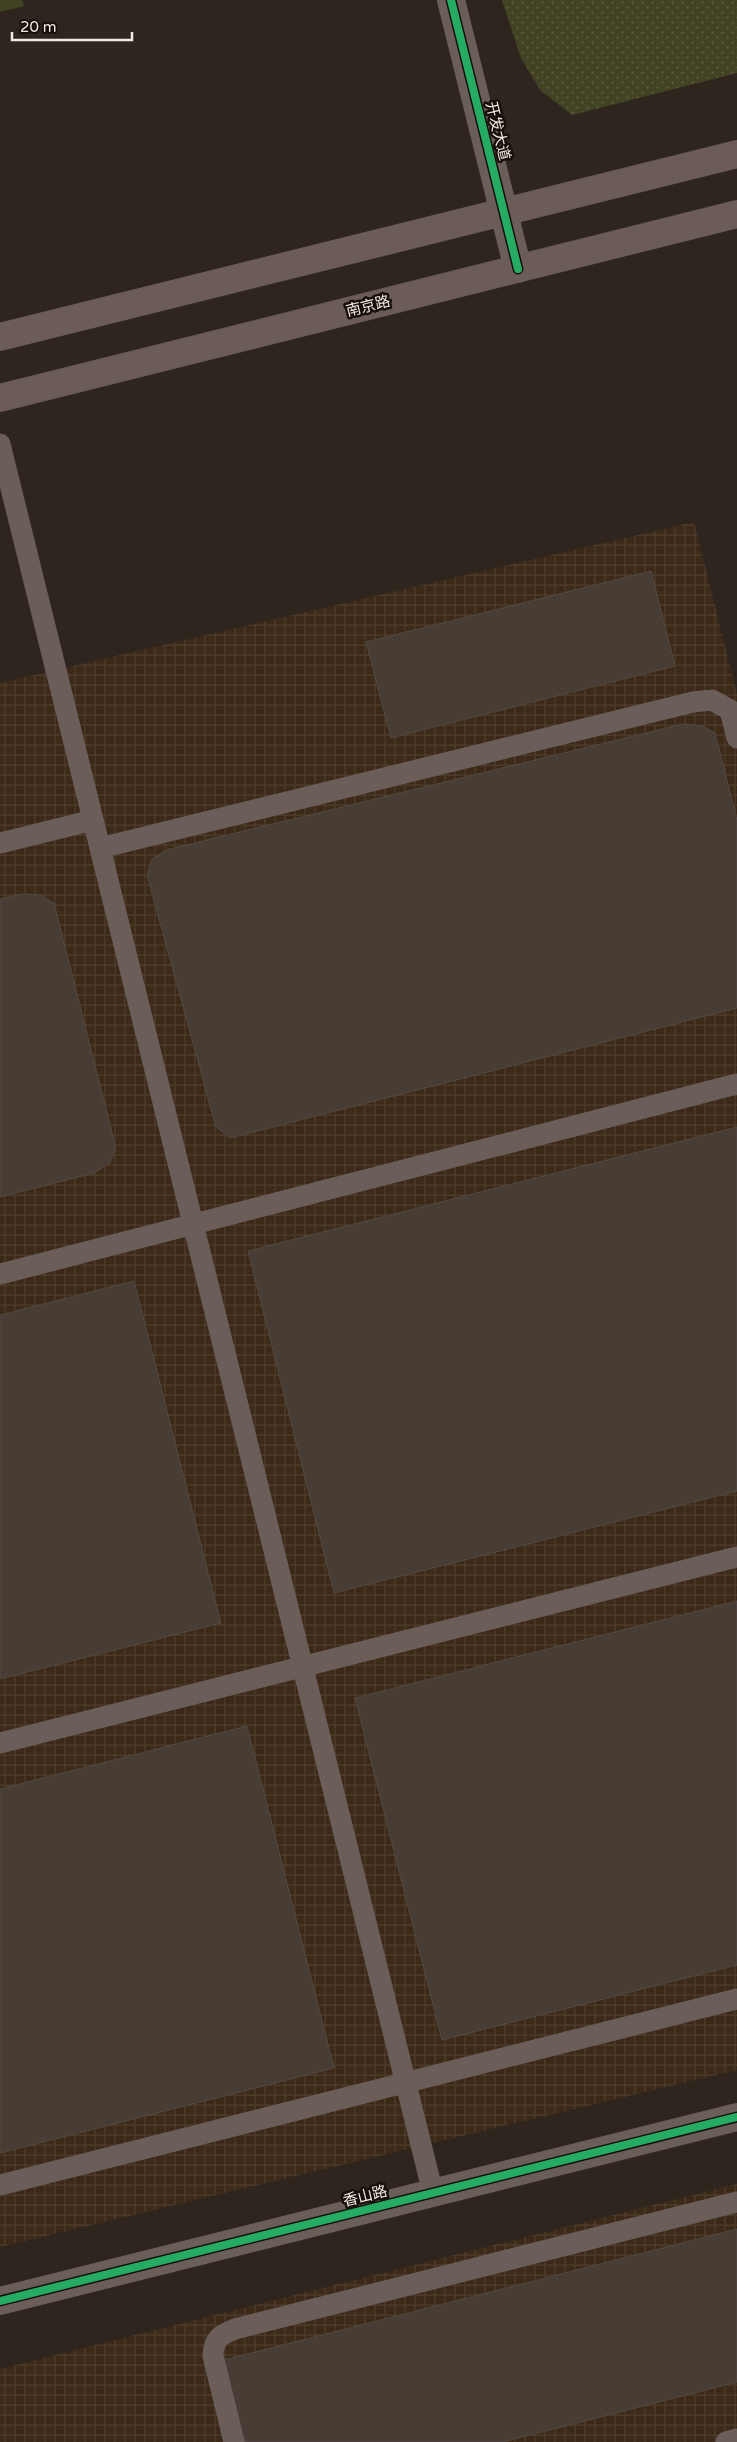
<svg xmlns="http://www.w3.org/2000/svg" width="737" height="2442" viewBox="0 0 737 2442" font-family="'Varela Round','Noto Sans SC',sans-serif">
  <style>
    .industrial { fill: url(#industrial-grid) }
    .grass { fill: url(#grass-dots) }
    .pitch { fill: #424224 }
    .building { fill: #483d35; stroke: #524a44 }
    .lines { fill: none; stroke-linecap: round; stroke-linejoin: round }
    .service { stroke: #6a5d5a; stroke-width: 21 }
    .tertiary { stroke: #6a5d5a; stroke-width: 28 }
    .primary { stroke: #6b5c58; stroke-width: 28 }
    .cycleway-casing { stroke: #17100a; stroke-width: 11 }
    .cycleway { stroke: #26ab63; stroke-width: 8 }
    .labels { text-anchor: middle; stroke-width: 5; stroke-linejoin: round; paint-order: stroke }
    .street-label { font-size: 15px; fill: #f4e9e0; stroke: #17100a }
  </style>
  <defs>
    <pattern id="industrial-grid" width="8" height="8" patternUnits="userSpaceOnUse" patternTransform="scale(1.25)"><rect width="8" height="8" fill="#3c2917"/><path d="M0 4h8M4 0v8" fill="none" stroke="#4f3e2d"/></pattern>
    <pattern id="grass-dots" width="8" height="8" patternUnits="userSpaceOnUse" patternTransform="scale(1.25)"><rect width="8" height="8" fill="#424224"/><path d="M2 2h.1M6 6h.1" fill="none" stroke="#5e5d44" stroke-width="1.8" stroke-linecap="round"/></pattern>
  </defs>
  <rect width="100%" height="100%" fill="#2e261e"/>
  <g class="industrial">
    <polygon points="694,522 737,694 737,2070 0,2247 0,683"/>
    <polygon points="737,2184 737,2442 0,2442 0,2369"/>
  </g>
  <polygon class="grass" points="502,0 737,0 737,73 572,115 540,90 521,58"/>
  <polygon class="pitch" points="0,0 22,0 24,6 0,12"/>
  <g class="building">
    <polygon points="651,571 675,666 391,738 366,642"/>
    <polygon points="683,724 702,726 715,733 737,820 737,1008 230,1138 216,1127 147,875 152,859 166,850"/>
    <polygon points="22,894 40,895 54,903 116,1148 110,1163 94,1173 0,1197 0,899"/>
    <polygon points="737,1127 737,1491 334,1593 248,1251"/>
    <polygon points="134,1281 221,1623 0,1679 0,1315"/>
    <polygon points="737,1601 737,1965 442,2040 355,1698"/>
    <polygon points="247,1726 334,2068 0,2153 0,1789"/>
    <polygon points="737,2229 737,2382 503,2442 245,2442 224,2360"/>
  </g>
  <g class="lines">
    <g class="service">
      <polyline points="0,444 433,2193"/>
      <polyline points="0,843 93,820"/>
      <polyline points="100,848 693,702 712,700 730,710 737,738"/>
      <polyline points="0,1274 737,1084"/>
      <polyline points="0,1743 737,1557"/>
      <polyline points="0,2185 737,1999"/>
      <path d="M234,2442L213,2356C214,2338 219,2336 235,2329L737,2202"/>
      <polyline points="726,2442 737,2439"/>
    </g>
    <g class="tertiary">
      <polyline points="451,0 518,269"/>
      <polyline points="0,2301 737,2117"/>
    </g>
    <g class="primary">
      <polyline points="0,337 737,154"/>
      <polyline points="0,398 737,214"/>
    </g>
    <g class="cycleway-casing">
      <g id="cycleway">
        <polyline points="451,0 518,269"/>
        <polyline points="0,2301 737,2117"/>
      </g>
    </g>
    <use href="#cycleway" class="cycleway"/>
  </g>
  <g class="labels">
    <g class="street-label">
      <text transform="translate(498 131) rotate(76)" y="5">开发大道</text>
      <text transform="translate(368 306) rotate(-14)" y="5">南京路</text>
      <text transform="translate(365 2196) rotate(-14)" y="5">香山路</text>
    </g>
  </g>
  <path d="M12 32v8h120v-8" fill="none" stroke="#f4e9e0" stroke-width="2.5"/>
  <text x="20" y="32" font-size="15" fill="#f4e9e0" stroke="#17100a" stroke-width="4" paint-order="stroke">20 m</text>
</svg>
